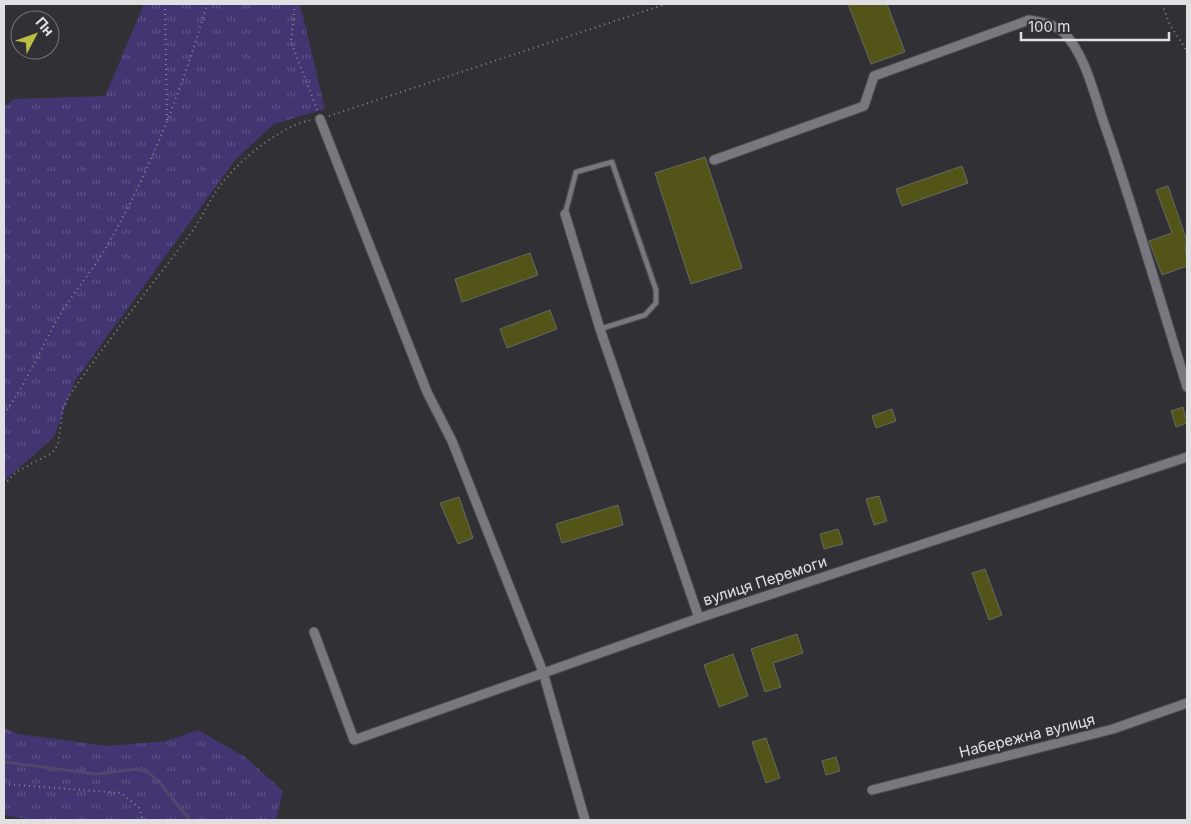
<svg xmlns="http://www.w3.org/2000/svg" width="1191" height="824" viewBox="0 0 1191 824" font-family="Inter,sans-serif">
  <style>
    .grass { fill: url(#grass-tufts) }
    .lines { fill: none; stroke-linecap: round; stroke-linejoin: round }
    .stream { stroke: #54456f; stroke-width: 3 }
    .building { fill: #535417; stroke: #686963 }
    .lane-casing { stroke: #4c4c50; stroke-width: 7 }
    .street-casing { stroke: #4c4c50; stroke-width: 11 }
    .path { stroke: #88888c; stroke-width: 2; stroke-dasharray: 1 4; stroke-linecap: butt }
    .lane { stroke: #79787f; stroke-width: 4.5 }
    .street { stroke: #79787f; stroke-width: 9 }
    .labels { text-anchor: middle; stroke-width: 4; stroke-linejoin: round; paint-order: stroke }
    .street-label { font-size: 15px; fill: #e0e0e3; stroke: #303035 }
  </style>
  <defs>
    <pattern id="grass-tufts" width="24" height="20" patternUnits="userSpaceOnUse" patternTransform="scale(1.25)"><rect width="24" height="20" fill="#433572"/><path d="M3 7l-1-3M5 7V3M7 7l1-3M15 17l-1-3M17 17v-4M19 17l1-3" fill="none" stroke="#5e5286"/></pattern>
  </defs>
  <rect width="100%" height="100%" fill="#303035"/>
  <g class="grass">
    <polygon points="144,4 300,4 325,109 274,124 235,160 75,381 54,437 4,481 4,107 14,99 105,96"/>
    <polygon points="4,728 18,734 108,746 166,741 198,730 245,757 283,791 276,820 32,820 4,815"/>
  </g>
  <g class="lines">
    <polyline class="stream" points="4,762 97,774 137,769 148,772 159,782 190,820"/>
  </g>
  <g class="building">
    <polygon points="848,4 887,4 905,52 871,64"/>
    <polygon points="705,157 742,268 691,284 655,173"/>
    <polygon points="962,166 968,183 902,206 896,189"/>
    <polygon points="1168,186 1187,241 1185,243 1187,266 1162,275 1149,241 1172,233 1156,190"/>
    <polygon points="530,253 538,275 462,302 455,279"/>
    <polygon points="550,310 557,329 507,348 500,329"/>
    <polygon points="1183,407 1187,423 1176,427 1171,411"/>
    <polygon points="892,409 896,421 876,428 872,416"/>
    <polygon points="879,496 887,521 874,525 866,499"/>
    <polygon points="459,497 473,538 458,544 440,503"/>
    <polygon points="618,505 623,525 562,543 556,524"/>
    <polygon points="838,529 843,544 824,549 820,534"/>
    <polygon points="985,569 1002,615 989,620 972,573"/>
    <polygon points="797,634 803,653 773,663 781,687 765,692 751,649"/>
    <polygon points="733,654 748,696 719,707 704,665"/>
    <polygon points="766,738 780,778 766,783 752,742"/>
    <polygon points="836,757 840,771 826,775 822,761"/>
  </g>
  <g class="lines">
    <g class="lane-casing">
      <polyline id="lane" points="565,214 576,172 612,162 656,290 656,303 645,315 600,329"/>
    </g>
    <g class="street-casing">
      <g id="street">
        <polyline points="320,119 427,392 452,441 543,672 585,820"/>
        <path d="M714,160L864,106L874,76L1029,20C1041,22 1055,24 1064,33C1087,57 1094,96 1105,126C1135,212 1160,300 1187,387"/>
        <polyline points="565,214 600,329 699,618"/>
        <polyline points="314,632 354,740 699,618 1187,457"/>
        <polyline points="872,790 1113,729 1187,703"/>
      </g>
    </g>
    <g class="path">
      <polyline points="165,4 167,121"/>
      <polyline points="295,4 291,42 318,112"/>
      <polyline points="1162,4 1170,25 1187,51"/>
      <polyline points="329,116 666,4"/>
      <path d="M4,414C27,382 39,352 58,318C74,291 96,267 111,239C152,165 184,85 207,4"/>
      <path d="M4,485L16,472L52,453L58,445L63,408L69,396C107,341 148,290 188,237C203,218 211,194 228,176C246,155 285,124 312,120"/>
      <polyline points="4,784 121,793 139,808 143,820"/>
    </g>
    <use href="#lane" class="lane"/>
    <use href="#street" class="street"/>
  </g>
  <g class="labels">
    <g class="street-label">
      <text transform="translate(765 581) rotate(-18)" y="5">вулиця Перемоги</text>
      <text transform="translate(1027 736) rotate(-14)" y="5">Набережна вулиця</text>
    </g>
  </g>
  <rect width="1191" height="824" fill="none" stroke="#e0e0e3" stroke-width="10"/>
  <g transform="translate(35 35) rotate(49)"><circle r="24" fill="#303035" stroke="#76767b"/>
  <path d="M0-4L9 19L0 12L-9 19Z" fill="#bcbf44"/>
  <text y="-8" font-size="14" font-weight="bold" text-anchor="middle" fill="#e0e0e3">Пн</text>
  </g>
  <path d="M1021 32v8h148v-8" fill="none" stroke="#e0e0e3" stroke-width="2.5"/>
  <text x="1028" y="32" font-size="15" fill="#e0e0e3" stroke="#303035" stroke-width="4" paint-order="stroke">100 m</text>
</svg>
